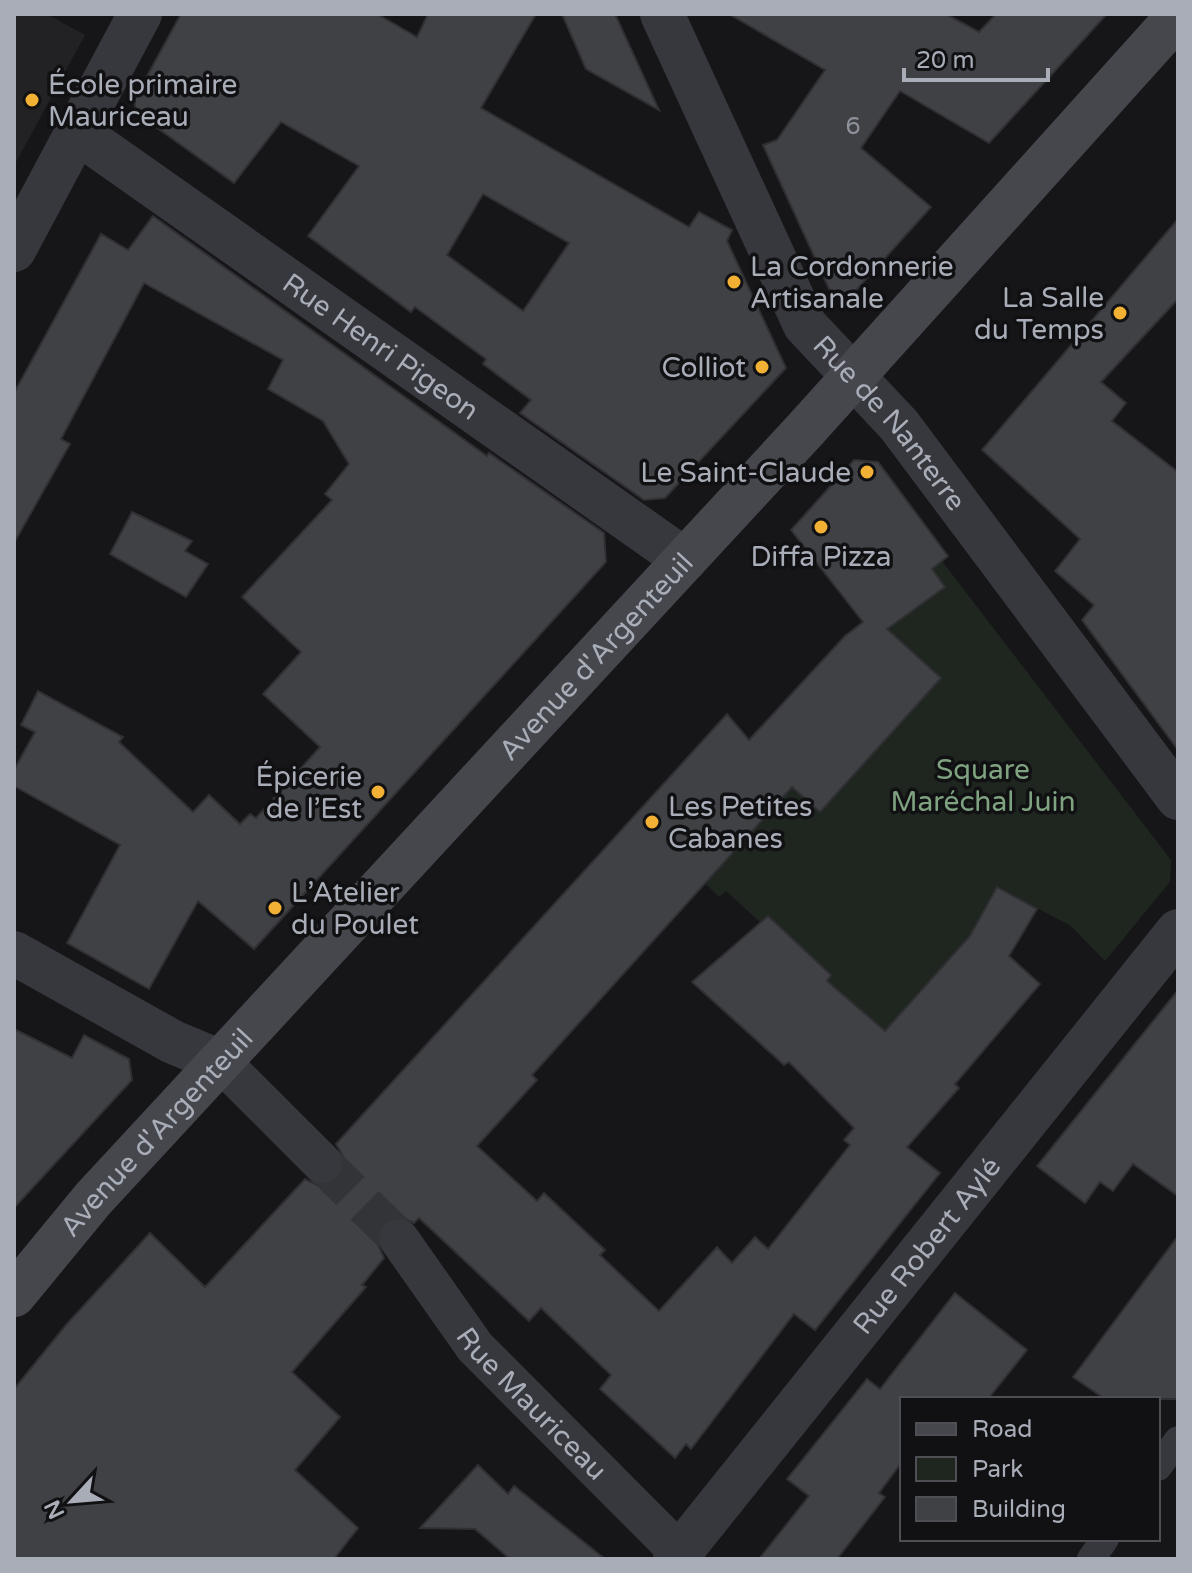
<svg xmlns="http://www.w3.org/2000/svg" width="1192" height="1573" viewBox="0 0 1192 1573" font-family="'Varela Round',sans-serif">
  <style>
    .built { fill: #222225 }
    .green { fill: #1e261f }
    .building { fill: #404145; stroke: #303034; stroke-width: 2; fill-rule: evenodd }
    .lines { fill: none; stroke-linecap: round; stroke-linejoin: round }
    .pedestrian-tunnel { stroke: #333438; stroke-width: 40; stroke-dasharray: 40 20; stroke-linecap: butt }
    .service { stroke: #37383d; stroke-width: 28 }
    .pedestrian { stroke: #37383d; stroke-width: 40 }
    .minor { stroke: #37383d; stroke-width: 44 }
    .secondary { stroke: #45474d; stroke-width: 44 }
    .poi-dot { fill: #f2b134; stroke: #111113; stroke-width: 3 }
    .labels { text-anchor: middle; stroke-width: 7; stroke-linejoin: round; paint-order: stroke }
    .number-label { font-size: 24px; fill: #8e929b }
    .poi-label { font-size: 28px; fill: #a8adb8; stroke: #111113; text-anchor: start }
    .street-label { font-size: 28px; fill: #a8adb8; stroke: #111113 }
    .park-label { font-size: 28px; fill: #7fa381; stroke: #111113 }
  </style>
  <rect width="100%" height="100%" fill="#161618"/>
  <polygon class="built" points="14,14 47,14 85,35 14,166"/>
  <polygon class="green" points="942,561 1171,860 1170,882 1105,961 1071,926 997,887 978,928 879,1038 859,1008 827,981 831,975 768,916 760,922 726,891 719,897 700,878 725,850 731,855 778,803 787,782 820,811 941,679 873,615"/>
  <g class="building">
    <path d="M181,14H377L417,37L428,14H536L481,108L689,227L699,212L732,230L727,241L786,368L665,498L644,500L520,413L531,400L483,364L486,359L415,307L411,312L308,236L359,166L281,122L234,183L135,112V98ZM483,194L569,243L523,311L447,255Z"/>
    <polygon points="562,14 615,14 659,110 586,69"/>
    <polygon points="729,14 946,14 979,32 996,14 1107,14 989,143 900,91 861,148 931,207 851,296 831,293 763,145 777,140 825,70"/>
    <polygon points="153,216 487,456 489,453 604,533 606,562 254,949 198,901 149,989 67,943 120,845 14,786 14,770 35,732 21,725 38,691 123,737 119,742 193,812 209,795 240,824 250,814 256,818 320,747 263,694 301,652 242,597 332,500 325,494 349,464 323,421 268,389 283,360 144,283 61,439 70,444 14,543 14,393 101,234 128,250"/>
    <polygon points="1178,219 1178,299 1101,382 1126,403 1112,421 1178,472 1178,750 1082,620 1094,605 1055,571 1080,539 982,450"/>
    <polygon points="854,460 878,462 948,556 932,569 945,587 887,629 941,678 820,812 792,787 532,1075 537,1080 477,1146 537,1201 544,1193 605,1250 600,1255 659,1311 717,1247 732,1263 755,1237 768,1249 850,1145 844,1140 854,1128 789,1062 784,1065 692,982 768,916 831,975 827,981 885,1031 970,936 997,887 1037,909 1009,956 1040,984 955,1084 959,1088 907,1147 940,1173 815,1330 794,1314 691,1449 686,1444 675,1458 600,1389 611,1375 541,1308 529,1321 419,1218 414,1223 398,1216 386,1220 379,1229 376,1240 384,1258 362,1285 366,1287 292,1372 340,1417 295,1470 358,1528 334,1559 14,1559 14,1389 66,1325 150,1233 205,1287 305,1179 317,1185 338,1180 344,1170 344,1158 336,1144 727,714 749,740 845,636 863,622 791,530"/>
    <polygon points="132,512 192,541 185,551 208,564 186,597 110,554"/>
    <polygon points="1178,990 1178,1196 1133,1164 1113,1191 1100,1182 1085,1203 1037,1166"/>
    <polygon points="14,1029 72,1058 84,1035 129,1059 132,1080 14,1208"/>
    <polygon points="1178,1236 1178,1399 1105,1399 1073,1377"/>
    <polygon points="955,1293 1027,1350 988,1399 902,1399 902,1462 879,1493 885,1497 837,1559 759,1559 809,1496 787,1479 867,1379 880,1389"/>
    <polygon points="478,1465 508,1494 514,1486 605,1559 510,1559 475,1529 420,1528"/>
  </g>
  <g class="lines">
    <polyline class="pedestrian-tunnel" points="322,1163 399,1239"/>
    <g class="service">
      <polyline points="1158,1467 1178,1440"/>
      <polyline points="1091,1559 1105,1539"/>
    </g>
    <g class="pedestrian">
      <polyline points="221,1062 322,1163"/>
      <path id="s1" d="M399,1239L475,1347L680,1553"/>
    </g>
    <g class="minor">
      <path id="s2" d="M662,14L805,325L899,425L1178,798"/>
      <path id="s3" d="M77,132L685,560"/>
      <polyline points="14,250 140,14"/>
      <polyline points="14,953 173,1042 221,1062"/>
      <path id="s4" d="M675,1559L1178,931"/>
    </g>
    <path class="secondary" id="s5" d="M14,1295L93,1199L805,430L1178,16"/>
  </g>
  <g class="poi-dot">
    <circle cx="32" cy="100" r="8"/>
    <circle cx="734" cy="282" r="8"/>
    <circle cx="1120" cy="313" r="8"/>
    <circle cx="762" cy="367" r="8"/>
    <circle cx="867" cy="472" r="8"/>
    <circle cx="821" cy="527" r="8"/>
    <circle cx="378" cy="792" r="8"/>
    <circle cx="652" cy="822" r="8"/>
    <circle cx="275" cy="908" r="8"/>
  </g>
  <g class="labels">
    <g class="number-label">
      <text x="853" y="134">6</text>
    </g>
    <g class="poi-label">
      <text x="48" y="94">École primaire<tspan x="48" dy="32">Mauriceau</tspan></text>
      <text x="750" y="276">La Cordonnerie<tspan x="750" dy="32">Artisanale</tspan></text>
      <text x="1104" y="307" text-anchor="end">La Salle<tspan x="1104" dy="32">du Temps</tspan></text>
      <text x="746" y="377" text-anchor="end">Colliot</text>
      <text x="851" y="482" text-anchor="end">Le Saint-Claude</text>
      <text x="821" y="566" text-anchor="middle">Diffa Pizza</text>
      <text x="362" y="786" text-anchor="end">Épicerie<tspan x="362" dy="32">de l’Est</tspan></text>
      <text x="668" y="816">Les Petites<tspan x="668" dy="32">Cabanes</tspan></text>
      <text x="291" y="902">L’Atelier<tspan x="291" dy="32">du Poulet</tspan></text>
    </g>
    <g class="street-label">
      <text dy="10" stroke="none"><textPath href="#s3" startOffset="372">Rue Henri Pigeon</textPath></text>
      <text dy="10" stroke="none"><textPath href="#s2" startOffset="472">Rue de Nanterre</textPath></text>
      <text dy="10" stroke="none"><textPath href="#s5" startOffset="864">Avenue d'Argenteuil</textPath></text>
      <text dy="10" stroke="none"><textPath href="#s5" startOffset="216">Avenue d'Argenteuil</textPath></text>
      <text dy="10" stroke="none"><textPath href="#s4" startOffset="402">Rue Robert Aylé</textPath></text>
      <text dy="10" stroke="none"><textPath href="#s1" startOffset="212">Rue Mauriceau</textPath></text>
    </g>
    <g class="park-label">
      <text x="983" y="779">Square<tspan x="983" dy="32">Maréchal Juin</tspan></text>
    </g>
  </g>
  <rect width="1192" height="1573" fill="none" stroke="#a8adb8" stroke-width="32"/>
  <rect x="900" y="1397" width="260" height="144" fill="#111113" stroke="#4d4f55" stroke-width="2"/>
  <rect x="916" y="1423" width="40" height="12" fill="#45474d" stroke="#4d4f55" stroke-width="2"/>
  <text x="972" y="1437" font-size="24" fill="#a8adb8">Road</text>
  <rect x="916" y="1457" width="40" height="24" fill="#1e261f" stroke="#4d4f55" stroke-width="2"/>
  <text x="972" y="1477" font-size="24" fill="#a8adb8">Park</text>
  <rect x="916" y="1497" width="40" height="24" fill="#404145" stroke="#4d4f55" stroke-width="2"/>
  <text x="972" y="1517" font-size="24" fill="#a8adb8">Building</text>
  <g transform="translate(72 1501) rotate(244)" stroke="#111113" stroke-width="6" paint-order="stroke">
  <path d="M0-6L14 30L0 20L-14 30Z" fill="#a8adb8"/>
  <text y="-12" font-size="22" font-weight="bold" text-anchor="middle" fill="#a8adb8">N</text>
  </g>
  <path d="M904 68v12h144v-12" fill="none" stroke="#a8adb8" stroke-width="4"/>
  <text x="916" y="68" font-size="24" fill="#a8adb8" stroke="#111113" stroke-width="6" paint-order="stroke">20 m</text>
</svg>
